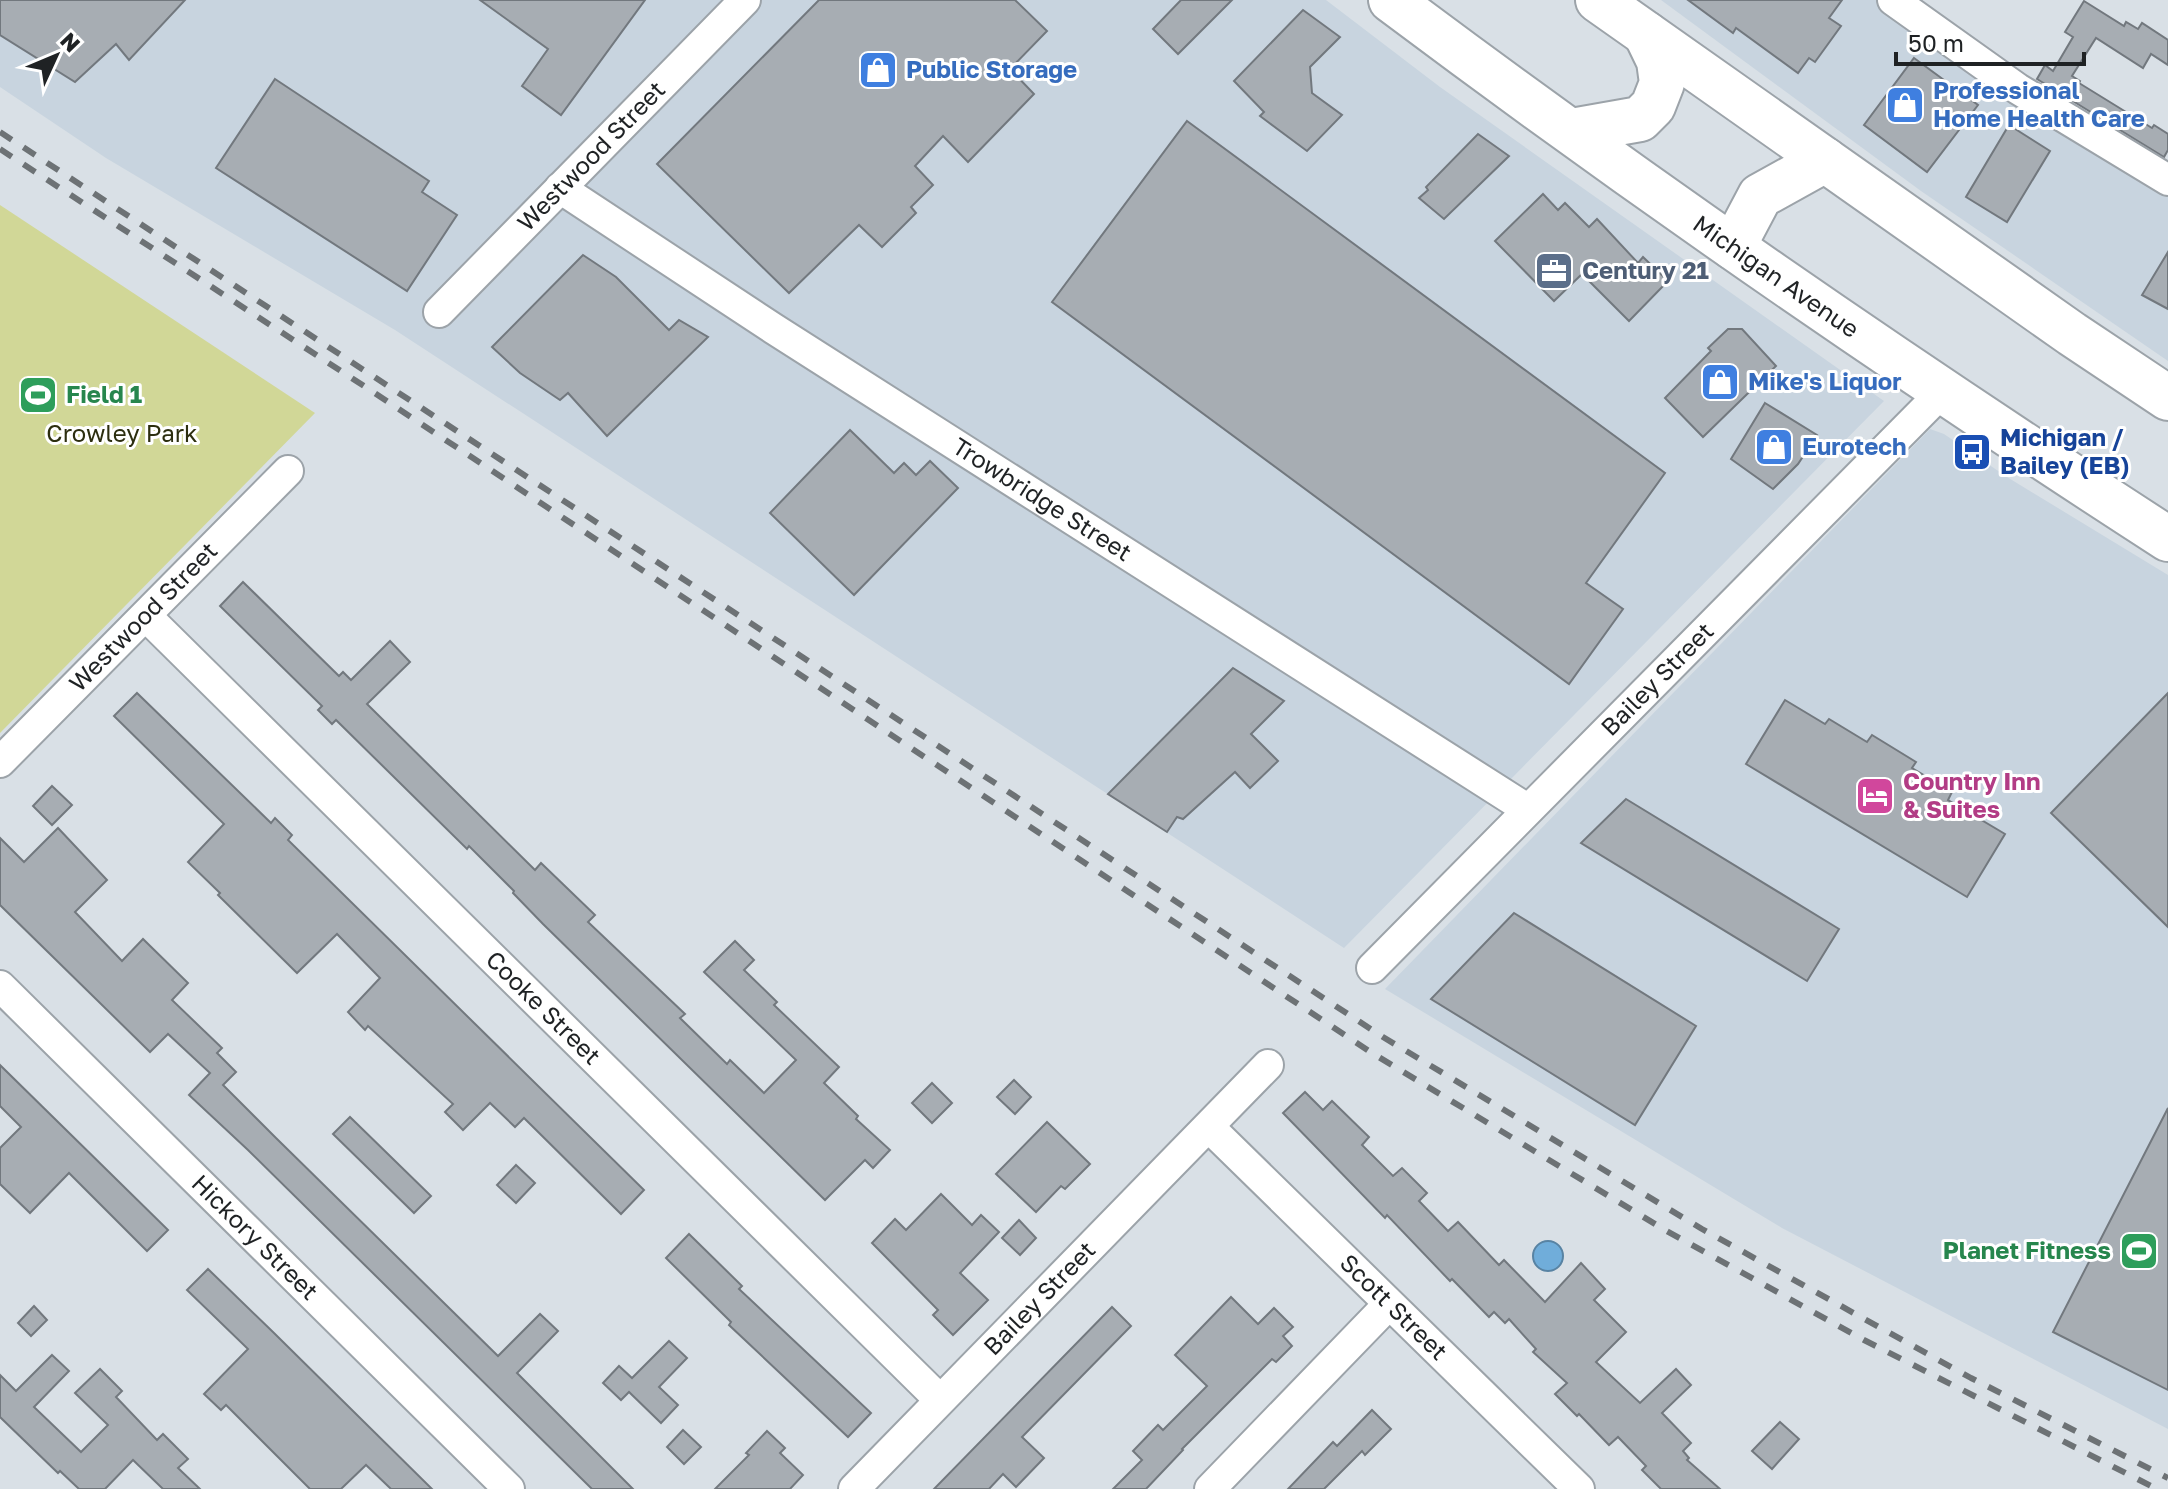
<svg xmlns="http://www.w3.org/2000/svg" width="2168" height="1489" viewBox="0 0 2168 1489" font-family="'Golos Text',sans-serif">
  <style>
    .built { fill: #c8d4df }
    .green { fill: #d1d797 }
    .water { fill: #70adda; stroke: #5883a3; stroke-width: 2 }
    .building { fill: #a7adb3; stroke: #72787e; stroke-width: 2 }
    .lines { fill: none; stroke-linecap: round; stroke-linejoin: round }
    .street-casing { stroke: #9ca3a9; stroke-width: 34 }
    .primary-casing { stroke: #9ca3a9; stroke-width: 48 }
    .street { stroke: #fff; stroke-width: 30 }
    .primary { stroke: #fff; stroke-width: 44 }
    .rail { stroke: #6d7275; stroke-width: 6; stroke-dasharray: 14 14; stroke-linecap: butt }
    .labels { text-anchor: middle; stroke-width: 6; stroke-linejoin: round; paint-order: stroke }
    .shop-label { font-size: 24px; font-weight: bold; fill: #366cbe; stroke: #fff; text-anchor: start }
    .street-label { font-size: 24px; fill: #1f2224; stroke: #fff }
    .service-label { font-size: 24px; font-weight: bold; fill: #4e5e75; stroke: #fff; text-anchor: start }
    .leisure-label { font-size: 24px; font-weight: bold; fill: #27864d; stroke: #fff; text-anchor: start }
    .park-label { font-size: 24px; fill: #2c2e0f; stroke: #fff }
    .transit-label { font-size: 24px; font-weight: bold; fill: #164399; stroke: #fff; text-anchor: start }
    .hotel-label { font-size: 24px; font-weight: bold; fill: #b23c85; stroke: #fff; text-anchor: start }
  </style>
  <rect width="100%" height="100%" fill="#d9e0e6"/>
  <g class="built">
    <polygon points="0,0 1326,0 1440,87 1884,401 1344,948 395,330 106,158 0,87"/>
    <polygon points="1661,0 1915,0 1971,41 2168,168 2168,361 1921,191"/>
    <polygon points="1930,429 1944,434 2007,477 2168,575 2168,1429 1782,1228 1385,989"/>
  </g>
  <polygon class="green" points="0,205 315,413 0,733"/>
  <circle class="water" cx="1548" cy="1256" r="15"/>
  <g class="building">
    <polygon points="0,0 185,0 129,60 116,44 75,82 0,35"/>
    <polygon points="480,0 645,0 561,115 522,86 548,49"/>
    <polygon points="819,0 1015,0 1047,31 1010,69 1034,94 968,162 943,136 915,166 933,185 911,207 916,213 882,247 859,225 789,293 657,164"/>
    <polygon points="1181,0 1232,0 1178,54 1153,29"/>
    <polygon points="1688,0 1842,0 1829,18 1841,26 1815,62 1809,58 1798,73 1736,28 1733,33"/>
    <polygon points="2084,1 2124,26 2126,22 2138,29 2142,23 2168,40 2168,65 2151,54 2143,68 2096,38 2072,76 2080,81 2079,83 2152,128 2154,125 2168,134 2168,150 2164,157 2037,79 2045,65 2053,71 2073,37 2065,32"/>
    <polygon points="1303,10 1340,37 1310,67 1312,93 1342,115 1307,151 1260,116 1264,112 1234,81"/>
    <polygon points="1914,58 1978,105 1927,172 1864,125"/>
    <polygon points="275,79 429,181 422,192 457,215 407,291 216,168"/>
    <polygon points="1187,121 1665,473 1586,583 1623,609 1569,684 1052,302"/>
    <polygon points="2009,125 2050,151 2007,222 1966,197"/>
    <polygon points="1478,134 1509,156 1444,219 1419,198 1428,190 1426,187"/>
    <polygon points="1543,194 1558,210 1565,203 1589,227 1597,219 1638,263 1643,257 1668,281 1629,321 1582,274 1554,301 1495,241"/>
    <polygon points="2168,252 2168,309 2142,295"/>
    <polygon points="583,255 616,277 669,330 679,320 708,337 607,436 568,393 560,400 520,373 492,347"/>
    <polygon points="1728,329 1742,329 1776,366 1703,437 1665,398 1711,351 1708,348"/>
    <polygon points="1765,403 1817,435 1798,464 1773,489 1731,459"/>
    <polygon points="850,430 894,473 904,463 916,475 930,461 958,488 854,595 770,513"/>
    <polygon points="243,582 339,676 343,672 351,680 390,641 410,662 367,704 535,870 541,863 595,915 588,922 685,1014 680,1018 727,1064 730,1060 764,1093 796,1060 704,972 735,941 754,960 744,970 777,1002 774,1005 839,1067 824,1083 858,1116 856,1119 890,1150 873,1168 865,1160 825,1200 543,924 513,893 514,891 469,846 467,849 336,720 332,724 318,710 322,706 220,606"/>
    <polygon points="1233,668 1284,701 1251,734 1278,761 1250,788 1235,772 1183,819 1177,817 1167,832 1108,794"/>
    <polygon points="137,693 271,823 275,818 292,835 288,840 644,1190 621,1214 524,1118 515,1127 490,1103 463,1130 445,1112 453,1104 368,1026 365,1030 348,1012 380,978 337,934 297,973 218,895 220,893 188,862 224,824 114,716"/>
    <polygon points="2168,693 2168,927 2051,813"/>
    <polygon points="1785,700 1825,724 1829,719 1867,742 1872,735 1916,762 1912,768 1952,792 1948,800 2005,834 1967,897 1746,764"/>
    <polygon points="52,786 72,805 52,825 33,806"/>
    <polygon points="1626,799 1839,929 1807,981 1581,843"/>
    <polygon points="58,828 107,880 75,912 122,961 143,939 188,983 172,1000 222,1048 217,1053 236,1072 223,1085 276,1138 498,1356 540,1314 558,1331 517,1373 633,1489 592,1489 248,1150 189,1095 210,1073 168,1034 150,1052 0,905 0,838 24,862"/>
    <polygon points="1514,913 1696,1026 1635,1125 1431,999"/>
    <polygon points="0,1065 168,1230 147,1251 69,1173 30,1213 0,1184 0,1148 21,1127 0,1106"/>
    <polygon points="1014,1080 1031,1097 1015,1114 997,1097"/>
    <polygon points="932,1083 952,1103 932,1123 912,1103"/>
    <polygon points="1305,1092 1323,1110 1332,1101 1369,1137 1362,1145 1393,1176 1402,1168 1427,1193 1419,1201 1448,1231 1458,1222 1499,1265 1504,1260 1545,1302 1581,1263 1605,1289 1594,1300 1626,1332 1596,1362 1640,1403 1676,1369 1691,1385 1662,1413 1691,1443 1683,1451 1689,1458 1687,1460 1720,1489 1661,1489 1642,1470 1646,1466 1618,1437 1609,1445 1579,1414 1577,1416 1555,1394 1567,1383 1533,1352 1536,1349 1509,1319 1505,1323 1494,1312 1489,1317 1452,1279 1450,1281 1387,1215 1385,1218 1283,1113"/>
    <polygon points="2168,1108 2168,1390 2053,1332"/>
    <polygon points="350,1117 431,1196 414,1213 333,1134"/>
    <polygon points="1047,1122 1090,1164 1065,1189 1061,1186 1036,1212 996,1174"/>
    <polygon points="516,1165 535,1183 516,1203 497,1185"/>
    <polygon points="941,1194 972,1225 981,1215 999,1232 960,1273 988,1300 953,1335 933,1315 938,1310 872,1243 895,1219 906,1230"/>
    <polygon points="1019,1220 1036,1238 1020,1255 1002,1238"/>
    <polygon points="689,1234 742,1286 739,1289 871,1413 848,1437 729,1325 731,1322 666,1258"/>
    <polygon points="208,1269 274,1333 432,1489 391,1489 366,1465 341,1489 310,1489 226,1405 221,1410 204,1394 248,1349 187,1290"/>
    <polygon points="1231,1297 1258,1324 1274,1308 1293,1327 1283,1336 1292,1346 1276,1362 1272,1359 1182,1449 1183,1450 1146,1489 1113,1489 1142,1460 1133,1451 1158,1425 1163,1430 1207,1386 1175,1355"/>
    <polygon points="34,1306 47,1320 31,1336 18,1323"/>
    <polygon points="1112,1307 1131,1326 1022,1437 1044,1458 1016,1487 1003,1474 989,1489 934,1489"/>
    <polygon points="669,1341 687,1358 659,1387 678,1405 661,1423 629,1392 621,1400 603,1383 619,1366 632,1378"/>
    <polygon points="52,1355 69,1371 34,1407 81,1452 108,1425 75,1393 100,1369 122,1391 116,1397 157,1440 163,1434 188,1459 178,1468 200,1489 163,1489 133,1460 105,1489 79,1489 60,1471 58,1473 0,1417 0,1375 16,1391"/>
    <polygon points="1372,1410 1391,1429 1365,1455 1362,1451 1324,1489 1288,1489 1333,1442 1337,1446"/>
    <polygon points="1780,1422 1799,1439 1772,1469 1752,1451"/>
    <polygon points="683,1430 701,1447 684,1464 667,1447"/>
    <polygon points="767,1431 785,1448 780,1453 803,1475 790,1489 715,1489 749,1455 746,1453"/>
  </g>
  <g class="lines">
    <g class="street-casing">
      <g id="street">
        <polyline points="1893,0 2018,89 2168,180"/>
        <path id="s1" d="M560,188L774,329L1527,809"/>
        <path id="s2" d="M439,312L745,0"/>
        <path id="s3" d="M146,616L940,1400"/>
        <path id="s4" d="M0,762L288,471"/>
        <path id="s5" d="M1372,968L1943,391"/>
        <path id="s6" d="M0,986L509,1489"/>
        <path id="s7" d="M1209,1127L1579,1489"/>
        <path id="s8" d="M854,1489L1268,1065"/>
        <polyline points="1210,1489 1389,1304"/>
      </g>
    </g>
    <g class="primary-casing">
      <g id="primary">
        <path id="s9" d="M1391,0C1643,189 1903,368 2168,539"/>
        <polyline points="1598,0 2072,334 2168,398"/>
        <polyline points="1572,131 1640,119 1653,106 1662,83 1659,61 1646,34"/>
        <polyline points="1733,247 1760,196 1825,160"/>
      </g>
    </g>
    <use href="#street" class="street"/>
    <use href="#primary" class="primary"/>
    <g class="rail">
      <polyline points="0,132 1383,1037 1702,1229 1971,1378 2168,1478"/>
      <polyline points="0,149 367,388 1372,1053 1665,1230 1864,1340 2157,1489"/>
    </g>
  </g>
  <defs>
    <g id="shop-square" transform="scale(2)"><rect x="-9" y="-9" width="18" height="18" rx="4" fill="#3f7fe0" stroke="#fff"/><path d="M-5-2.5h2.3a2.7 3.5 0 0 1 5.4 0H5L5.5 6h-11ZM-1.5-2.5h3a1.5 2.3 0 0 0-3 0Z" fill="#fff"/></g>
    <g id="office-square" transform="scale(2)"><rect x="-9" y="-9" width="18" height="18" rx="4" fill="#5c6f8a" stroke="#fff"/><path d="M-6-3h4V-5.5h4V-3h4V5H-6ZM-1-4.5V-3h2v-1.5ZM-6 0V1H6V0Z" fill="#fff"/></g>
    <g id="stadium-square" transform="scale(2)"><rect x="-9" y="-9" width="18" height="18" rx="4" fill="#2e9e5b" stroke="#fff"/><path d="M0-5a6.5 5 0 1 0 0 10a6.5 5 0 1 0 0-10ZM-3.5-1.8h7v3.6h-7Z" fill="#fff"/></g>
    <g id="bus-square" transform="scale(2)"><rect x="-9" y="-9" width="18" height="18" rx="4" fill="#1a4fb4" stroke="#fff"/><path d="M-5-6H5V4H4V6H2V4H-2V6H-4V4H-5ZM-3.5-4V0h7V-4ZM-3.5 1.2v1.5H-2V1.2ZM2 1.2v1.5H3.5V1.2Z" fill="#fff"/></g>
    <g id="hotel-square" transform="scale(2)"><rect x="-9" y="-9" width="18" height="18" rx="4" fill="#d1479c" stroke="#fff"/><path d="M-6-4.5h1.5V1H6V5H4.5V3h-9V5H-6ZM-4 0a1.8 1.8 0 1 1 3.6 0ZM.5 0V-2.5h3Q6-2.5 6 0Z" fill="#fff"/></g>
  </defs>
  <g fill-rule="evenodd">
    <use href="#shop-square" x="878" y="70"/>
    <use href="#shop-square" x="1905" y="105"/>
    <use href="#office-square" x="1554" y="271"/>
    <use href="#shop-square" x="1720" y="382"/>
    <use href="#stadium-square" x="38" y="395"/>
    <use href="#shop-square" x="1774" y="447"/>
    <use href="#bus-square" x="1972" y="452"/>
    <use href="#hotel-square" x="1875" y="796"/>
    <use href="#stadium-square" x="2139" y="1251"/>
  </g>
  <g class="labels">
    <g class="shop-label">
      <text x="906" y="78">Public Storage</text>
      <text x="1933" y="99">Professional<tspan x="1933" dy="28">Home Health Care</tspan></text>
      <text x="1748" y="390">Mike's Liquor</text>
      <text x="1802" y="455">Eurotech</text>
    </g>
    <g class="street-label">
      <text dy="8" stroke="none"><textPath href="#s2" startOffset="218">Westwood Street</textPath></text>
      <text dy="8" stroke="none"><textPath href="#s9" startOffset="474">Michigan Avenue</textPath></text>
      <text dy="8" stroke="none"><textPath href="#s1" startOffset="574">Trowbridge Street</textPath></text>
      <text dy="8" stroke="none"><textPath href="#s4" startOffset="204">Westwood Street</textPath></text>
      <text dy="8" stroke="none"><textPath href="#s5" startOffset="406">Bailey Street</textPath></text>
      <text dy="8" stroke="none"><textPath href="#s3" startOffset="558">Cooke Street</textPath></text>
      <text dy="8" stroke="none"><textPath href="#s6" startOffset="358">Hickory Street</textPath></text>
      <text dy="8" stroke="none"><textPath href="#s8" startOffset="266">Bailey Street</textPath></text>
      <text dy="8" stroke="none"><textPath href="#s7" startOffset="258">Scott Street</textPath></text>
    </g>
    <g class="service-label">
      <text x="1582" y="279">Century 21</text>
    </g>
    <g class="leisure-label">
      <text x="66" y="403">Field 1</text>
      <text x="2111" y="1259" text-anchor="end">Planet Fitness</text>
    </g>
    <g class="park-label">
      <text x="122" y="442">Crowley Park</text>
    </g>
    <g class="transit-label">
      <text x="2000" y="446">Michigan /<tspan x="2000" dy="28">Bailey (EB)</tspan></text>
    </g>
    <g class="hotel-label">
      <text x="1903" y="790">Country Inn<tspan x="1903" dy="28">&amp; Suites</tspan></text>
    </g>
  </g>
  <g transform="translate(56 56) rotate(46)" stroke="#ffffff" stroke-width="6" paint-order="stroke">
  <path d="M0-6L14 30L0 20L-14 30Z" fill="#1f2224"/>
  <text y="-12" font-size="22" font-weight="bold" text-anchor="middle" fill="#1f2224">N</text>
  </g>
  <path d="M1896 52v12h188v-12" fill="none" stroke="#1f2224" stroke-width="4"/>
  <text x="1908" y="52" font-size="24" fill="#1f2224" stroke="#ffffff" stroke-width="6" paint-order="stroke">50 m</text>
</svg>
